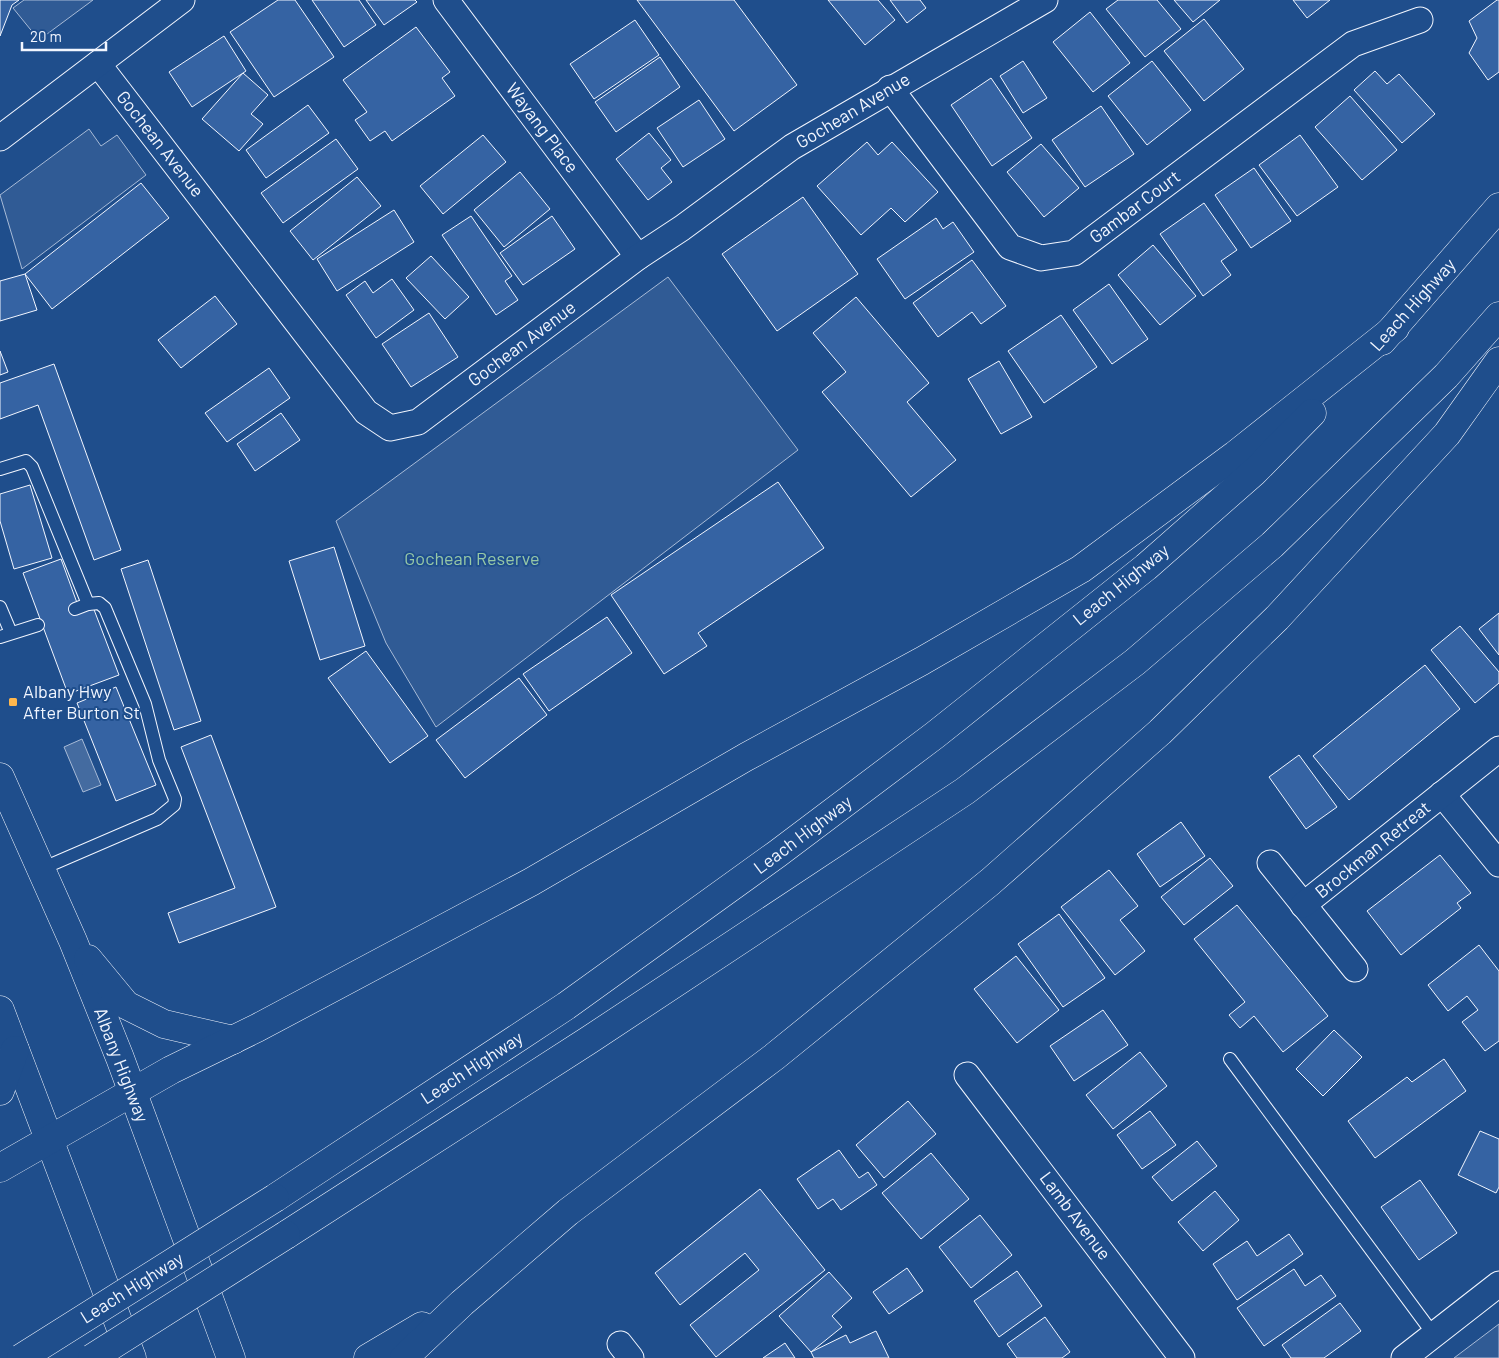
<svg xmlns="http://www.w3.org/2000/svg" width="1499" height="1358" viewBox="0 0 1499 1358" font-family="Barlow,sans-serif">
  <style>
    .built { fill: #305b95; stroke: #a8bbd7 }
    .water { fill: #446ba0; stroke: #a8bbd7 }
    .building { fill: #3563a3; stroke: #f2f6ff }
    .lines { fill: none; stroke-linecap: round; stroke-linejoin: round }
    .lane-casing { stroke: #f2f6ff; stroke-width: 14 }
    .street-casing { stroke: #f2f6ff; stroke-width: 27 }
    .highway-casing { stroke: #f2f6ff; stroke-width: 29 }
    .lane { stroke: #1f4e8c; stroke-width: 12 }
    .street { stroke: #1f4e8c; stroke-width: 25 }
    .highway { stroke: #1f4e8c; stroke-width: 28 }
    .highway-bridge-casing { stroke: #f2f6ff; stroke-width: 29; stroke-linecap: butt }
    .highway-bridge { stroke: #1f4e8c; stroke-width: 28 }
    .poi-dot { fill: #ffb74d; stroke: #1f4e8c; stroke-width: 2 }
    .labels { text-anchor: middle; stroke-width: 4; stroke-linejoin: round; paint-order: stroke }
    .street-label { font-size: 18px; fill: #f2f6ff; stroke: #1f4e8c }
    .park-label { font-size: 18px; fill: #97c8a6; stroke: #1f4e8c }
    .poi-label { font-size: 18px; fill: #f2f6ff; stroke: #1f4e8c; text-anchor: start }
  </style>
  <rect width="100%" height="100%" fill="#1f4e8c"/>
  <g class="built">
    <polygon points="24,0 93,0 39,40 13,8"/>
    <polygon points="89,129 101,146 117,135 146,175 22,269 0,195"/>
    <polygon points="668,277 798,450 436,727 386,643 336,521"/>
    <polygon points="1499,1324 1499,1358 1454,1358"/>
  </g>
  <polygon class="water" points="82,739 101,785 83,792 64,747"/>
  <g class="building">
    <polygon points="0,0 19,0 12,5 0,36"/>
    <polygon points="278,0 295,0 334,57 274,97 230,32"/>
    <polygon points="312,0 359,0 376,25 344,47"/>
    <polygon points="366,0 415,0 417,2 384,25"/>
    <polygon points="637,0 734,0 797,85 734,131"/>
    <polygon points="828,0 878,0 895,20 865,45"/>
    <polygon points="890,0 920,0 926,8 907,23"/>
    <polygon points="1118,0 1157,0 1181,29 1145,57 1106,9"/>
    <polygon points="1174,0 1220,0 1193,22"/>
    <polygon points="1293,0 1330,0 1307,18"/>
    <polygon points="1497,0 1499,0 1499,72 1488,80 1469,53 1477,38 1469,21"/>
    <polygon points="1090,12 1130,63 1093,92 1053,42"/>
    <polygon points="1204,19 1244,69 1204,101 1164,51"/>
    <polygon points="635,20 659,55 594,99 570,64"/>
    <polygon points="416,27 450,72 442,78 455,96 392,141 385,131 370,141 355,120 367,112 343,80"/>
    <polygon points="224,36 246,71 192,107 169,72"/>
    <polygon points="660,57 680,87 616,132 595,102"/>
    <polygon points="1023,61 1047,98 1023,113 1000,76"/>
    <polygon points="1152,61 1191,110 1147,145 1108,96"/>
    <polygon points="1375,71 1387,84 1399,74 1435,114 1402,143 1354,90"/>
    <polygon points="243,73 268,95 251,114 263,124 239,151 202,119"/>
    <polygon points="991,78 1032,138 992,166 951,105"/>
    <polygon points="1350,96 1397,150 1362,180 1315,127"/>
    <polygon points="699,100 725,139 683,167 657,128"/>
    <polygon points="308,105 329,133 266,178 246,150"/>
    <polygon points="1101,106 1134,154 1085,187 1052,140"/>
    <polygon points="649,133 671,160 661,168 672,182 648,200 616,159"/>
    <polygon points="483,135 506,162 443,214 420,186"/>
    <polygon points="1300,135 1338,187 1297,216 1259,165"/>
    <polygon points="336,139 358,169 283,223 261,193"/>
    <polygon points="867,142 878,155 892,142 938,192 905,222 891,208 861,235 817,186"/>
    <polygon points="1041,144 1079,188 1044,217 1007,172"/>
    <polygon points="1254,168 1291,221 1251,248 1215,195"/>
    <polygon points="520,172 550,209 504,247 474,210"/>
    <polygon points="357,177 381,206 313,260 290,231"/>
    <polygon points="141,183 169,218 52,309 25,274"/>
    <polygon points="803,197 858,274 777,331 722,254"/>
    <polygon points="1204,203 1237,250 1221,261 1231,275 1203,296 1160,234"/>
    <polygon points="394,210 414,242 337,291 317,259"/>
    <polygon points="471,216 512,276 505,281 518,300 496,315 442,235"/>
    <polygon points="552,216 575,249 523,285 500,253"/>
    <polygon points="936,218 943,229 953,222 974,252 905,299 877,259"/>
    <polygon points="1153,245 1196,296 1160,325 1118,275"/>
    <polygon points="431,256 469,297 445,319 406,278"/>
    <polygon points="972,260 1006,306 981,324 972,312 938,337 913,303"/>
    <polygon points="25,274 37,310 0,321 0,281"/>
    <polygon points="392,279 414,310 376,338 346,295 365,281 373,293"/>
    <polygon points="1109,284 1148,339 1112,364 1073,310"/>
    <polygon points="215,296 237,324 181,368 158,340"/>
    <polygon points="856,297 929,383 907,402 956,460 911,497 822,392 846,372 813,333"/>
    <polygon points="429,313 458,357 411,387 382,344"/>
    <polygon points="1061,315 1097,367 1044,403 1008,351"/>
    <polygon points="0,351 8,372 0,375"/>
    <polygon points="999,361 1032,417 1001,434 968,379"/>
    <polygon points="54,364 121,550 94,560 38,405 0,419 0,383"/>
    <polygon points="269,368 290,398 227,442 205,413"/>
    <polygon points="281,413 300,440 255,471 237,444"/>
    <polygon points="778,482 824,548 698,633 707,646 664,674 611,595"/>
    <polygon points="30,485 52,558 14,569 0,521 0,494"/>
    <polygon points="334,547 365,646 320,660 289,561"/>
    <polygon points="61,559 80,611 93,607 119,675 68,694 23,573"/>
    <polygon points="148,560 201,721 174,730 121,569"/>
    <polygon points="1499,613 1499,655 1479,629"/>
    <polygon points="607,617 632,653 549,711 523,674"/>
    <polygon points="1460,626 1499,672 1499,683 1475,703 1431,650"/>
    <polygon points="366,651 428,736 390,763 328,678"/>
    <polygon points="1425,665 1460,709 1349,800 1313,756"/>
    <polygon points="519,678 547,715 465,778 436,740"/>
    <polygon points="116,687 156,785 116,801 77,703"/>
    <polygon points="211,735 276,907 179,943 168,913 235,888 181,747"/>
    <polygon points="1299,755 1337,807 1306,829 1269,777"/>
    <polygon points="1181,822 1205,856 1160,887 1137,854"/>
    <polygon points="1440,855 1471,893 1457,903 1461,908 1401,955 1367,911"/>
    <polygon points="1210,858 1233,886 1184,925 1161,897"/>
    <polygon points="1109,870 1138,906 1120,920 1145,951 1115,975 1061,907"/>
    <polygon points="1237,905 1328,1016 1283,1052 1254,1016 1240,1028 1229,1015 1245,1002 1194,939"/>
    <polygon points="1059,914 1105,978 1063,1007 1018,944"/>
    <polygon points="1479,945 1499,971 1499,1041 1485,1051 1462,1022 1478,1010 1467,996 1448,1011 1428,985"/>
    <polygon points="1016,956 1059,1010 1017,1043 974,989"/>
    <polygon points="1103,1010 1128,1045 1074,1081 1050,1046"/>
    <polygon points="1334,1030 1362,1057 1323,1096 1296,1069"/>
    <polygon points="1140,1052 1167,1086 1113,1129 1086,1095"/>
    <polygon points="1444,1059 1466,1091 1375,1158 1348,1121 1407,1077 1412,1082"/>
    <polygon points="908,1101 936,1134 884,1178 856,1145"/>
    <polygon points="1150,1111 1176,1145 1142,1169 1117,1135"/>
    <polygon points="1480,1131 1499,1139 1499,1187 1496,1193 1458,1175"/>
    <polygon points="1197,1141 1217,1166 1172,1201 1152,1177"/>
    <polygon points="839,1150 859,1178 868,1172 877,1185 841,1210 833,1199 818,1209 797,1179"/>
    <polygon points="931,1153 969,1199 921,1239 882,1193"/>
    <polygon points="1420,1180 1457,1233 1419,1260 1381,1207"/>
    <polygon points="760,1189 825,1270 716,1357 690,1325 759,1270 745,1253 680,1305 655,1273"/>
    <polygon points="1215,1191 1239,1220 1203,1251 1178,1222"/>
    <polygon points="980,1215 1012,1255 971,1288 939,1247"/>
    <polygon points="1289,1234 1303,1254 1237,1300 1213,1264 1247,1241 1257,1256"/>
    <polygon points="907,1268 923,1291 889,1314 873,1292"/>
    <polygon points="1294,1269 1305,1286 1321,1275 1336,1296 1264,1346 1237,1308"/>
    <polygon points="1017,1271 1042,1306 999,1337 974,1301"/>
    <polygon points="829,1272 852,1298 832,1316 842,1327 811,1352 779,1316"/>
    <polygon points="1340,1303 1361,1331 1324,1358 1291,1358 1282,1345"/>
    <polygon points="1045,1317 1070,1352 1062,1358 1017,1358 1007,1344"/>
    <polygon points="876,1331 889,1358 814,1358 811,1352 846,1335 850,1343"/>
    <polygon points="785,1343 795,1358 763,1358"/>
  </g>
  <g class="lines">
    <g class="lane-casing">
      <g id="lane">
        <polyline points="0,469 26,461 32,467 88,604"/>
        <polyline points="0,607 11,633"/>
        <polyline points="0,637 38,625"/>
        <polyline points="41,869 157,819 174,805 175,799 159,760 145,704 105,608 99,603 88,604 75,609"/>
        <polyline points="1230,1059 1434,1335"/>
      </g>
    </g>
    <g class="street-casing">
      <g id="street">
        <polyline points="446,0 638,257"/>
        <polyline points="98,64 366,412 390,428 418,422 638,257 682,228 792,147 1045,0"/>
        <polyline points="890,88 1010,247 1041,258 1074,253 1353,44 1420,20"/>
        <polyline points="0,138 182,0"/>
        <polyline points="1442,794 1499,864"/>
        <polyline points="1270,863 1355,969"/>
        <polyline points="1303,905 1499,749"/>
        <polyline points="967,1075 1182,1358"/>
        <polyline points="620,1344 631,1358"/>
        <polyline points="1404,1358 1499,1284"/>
      </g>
    </g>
    <g class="highway-casing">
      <g id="highway">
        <polyline points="1382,341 1499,207"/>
        <polyline points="0,777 73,941 120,1058 231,1358"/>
        <polyline points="88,959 126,1005 164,1024 233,1040"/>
        <polyline points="0,1010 132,1358"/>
        <polyline points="0,1091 15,1050"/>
        <polyline points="0,1168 171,1070 257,1028 531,882 746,757 922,661 1081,569 1235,455 1395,328"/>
        <polyline points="275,1198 566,1006 777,854 935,735 1146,567 1254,472 1312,413"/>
        <polyline points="286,1235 589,1040 965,791 1135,662 1272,545 1446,376 1499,316"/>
        <polyline points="368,1358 422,1326"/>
        <polyline points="404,1358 462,1303 568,1212 774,1057 990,882 1160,732 1277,618 1447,434 1499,361"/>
      </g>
    </g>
    <use href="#lane" class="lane"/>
    <use href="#street" class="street"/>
    <use href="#highway" class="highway"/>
    <g class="highway-bridge-casing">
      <g id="highway-bridge">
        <polyline points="21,1358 275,1198"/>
        <polyline points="92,1358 286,1235"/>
      </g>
    </g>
    <use href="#highway-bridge" class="highway-bridge"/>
  </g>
  <rect class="poi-dot" x="8" y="697" width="10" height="10" rx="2.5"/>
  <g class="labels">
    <g class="street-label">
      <text transform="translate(853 111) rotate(-31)" y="6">Gochean Avenue</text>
      <text transform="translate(542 128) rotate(53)" y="6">Wayang Place</text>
      <text transform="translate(160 144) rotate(52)" y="6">Gochean Avenue</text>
      <text transform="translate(1135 207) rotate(-37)" y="6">Gambar Court</text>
      <text transform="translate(1413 305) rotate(-48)" y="6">Leach Highway</text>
      <text transform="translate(522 344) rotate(-37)" y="6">Gochean Avenue</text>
      <text transform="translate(1121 585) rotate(-39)" y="6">Leach Highway</text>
      <text transform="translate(803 835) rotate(-37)" y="6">Leach Highway</text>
      <text transform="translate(1373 850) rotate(-39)" y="6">Brockman Retreat</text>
      <text transform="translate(121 1065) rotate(69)" y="6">Albany Highway</text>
      <text transform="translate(472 1068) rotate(-33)" y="6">Leach Highway</text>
      <text transform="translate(1075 1216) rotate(53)" y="6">Lamb Avenue</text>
      <text transform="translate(132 1288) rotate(-32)" y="6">Leach Highway</text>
    </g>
    <g class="park-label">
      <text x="472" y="565">Gochean Reserve</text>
    </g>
    <g class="poi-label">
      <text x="23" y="698">Albany Hwy<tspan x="23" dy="21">After Burton St</tspan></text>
    </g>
  </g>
  <path d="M22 42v8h84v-8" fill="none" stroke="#f2f6ff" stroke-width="2.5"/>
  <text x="30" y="42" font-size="15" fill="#f2f6ff" stroke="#1f4e8c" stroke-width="4" paint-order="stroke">20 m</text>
</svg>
